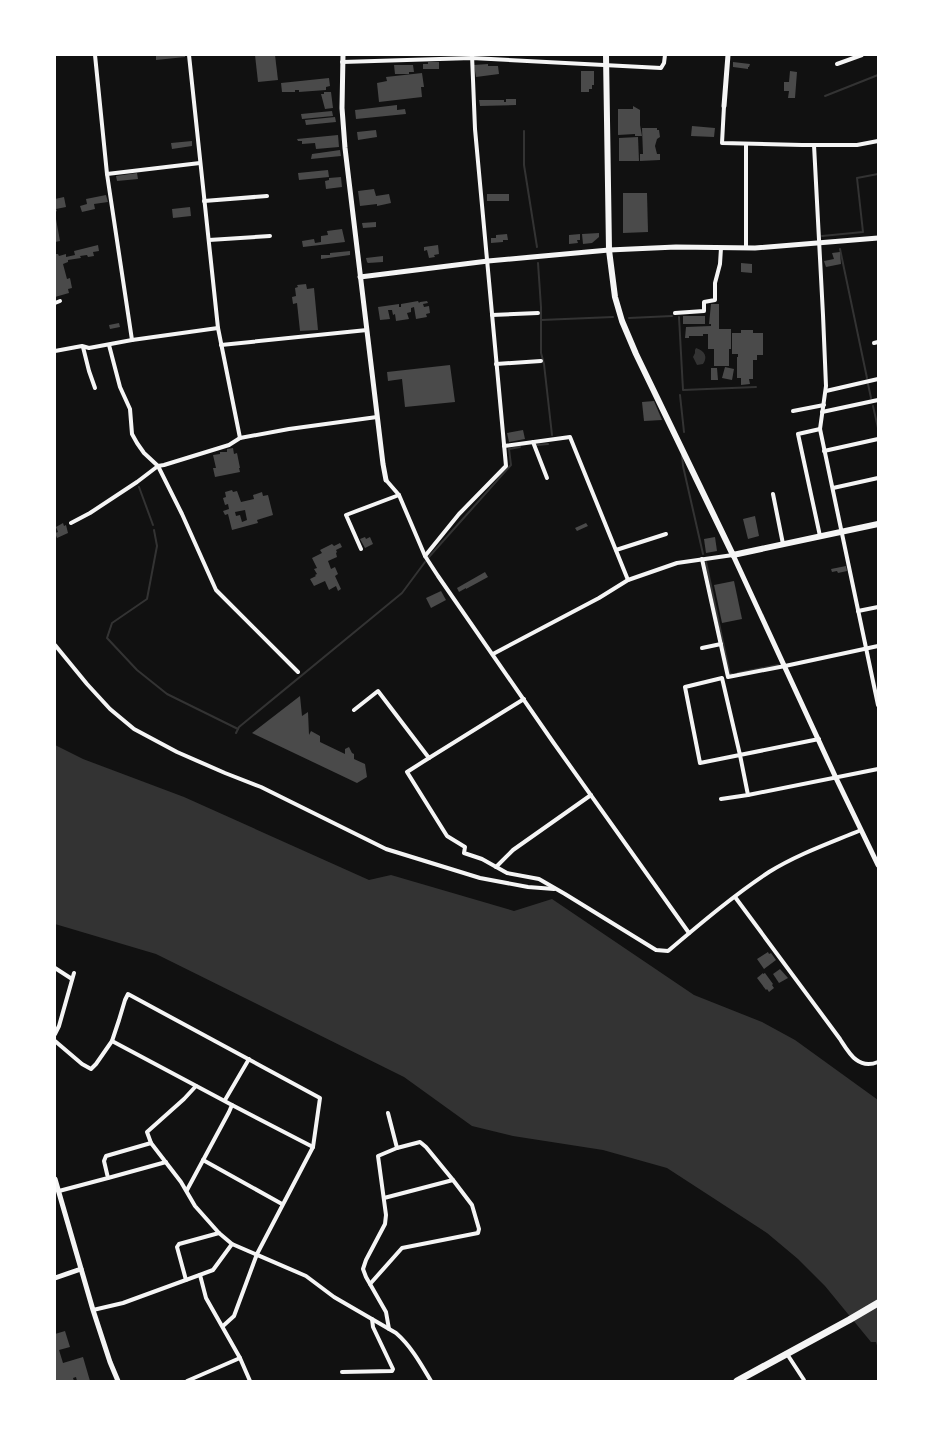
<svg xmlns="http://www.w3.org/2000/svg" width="933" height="1436" viewBox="0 0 933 1436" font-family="Overpass,sans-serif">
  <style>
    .water { fill: #333 }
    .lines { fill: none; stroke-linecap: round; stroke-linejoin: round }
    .stream { stroke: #333; stroke-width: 2 }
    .building { fill: #4a4a4a; fill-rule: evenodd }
    .minor { stroke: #f5f5f5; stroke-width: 4 }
    .tertiary { stroke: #f5f5f5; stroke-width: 5 }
    .secondary { stroke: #f5f5f5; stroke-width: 6 }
    .trunk { stroke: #f5f5f5; stroke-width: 7 }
  </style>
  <rect width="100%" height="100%" fill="#111"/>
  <g class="water">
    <path d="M696,348C705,351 708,357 703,364L697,365L693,357L695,353V350Z"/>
    <polygon points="55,745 83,759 184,797 369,880 391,875 514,911 552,899 694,995 762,1022 795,1040 878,1100 878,1349 876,1342 871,1342 825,1286 798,1259 767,1233 667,1168 603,1150 513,1136 472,1126 404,1077 156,954 55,924"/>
  </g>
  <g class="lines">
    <g class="stream">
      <polyline points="825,96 878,75"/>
      <polyline points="524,131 524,165 537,247"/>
      <polyline points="822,236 863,232 857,178 878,174"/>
      <polyline points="840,249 867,378"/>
      <polyline points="538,263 541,307 541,353 544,364 552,435"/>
      <polyline points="679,317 683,390 756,387"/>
      <polyline points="629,318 672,316"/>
      <polyline points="541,320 613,317"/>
      <polyline points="868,384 871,398"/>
      <polyline points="680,395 684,432"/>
      <polyline points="873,406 878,428"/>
      <polyline points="537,445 548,444"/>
      <polyline points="682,455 683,466 703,554"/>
      <polyline points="139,487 153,525"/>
      <polyline points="154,530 157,546 147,599 112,623 107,638 137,670 167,694 238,729"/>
      <polyline points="428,558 511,465 509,449 520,447"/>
      <polyline points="706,562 730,675 732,674"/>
      <polyline points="738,673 778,665"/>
      <polyline points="236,733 239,727 402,593 425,562"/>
    </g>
  </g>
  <g class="building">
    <polygon points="156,55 185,55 185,57 156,60"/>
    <polygon points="255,55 275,55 278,80 258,82"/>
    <polygon points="428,62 439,62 439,69 423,69 423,64 428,64"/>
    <polygon points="733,62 750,64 749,67 748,67 748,69 733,67"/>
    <polygon points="488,64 488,66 498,66 499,74 476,77 474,65"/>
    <polygon points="394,65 413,65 414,72 409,72 409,74 395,74"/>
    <polygon points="581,71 594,71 594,85 592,85 592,89 589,89 589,92 581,92"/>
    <polygon points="790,71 797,72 795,98 788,98 789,91 784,91 784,82 789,82"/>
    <polygon points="422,73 424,87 421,87 422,97 379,102 377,83 387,81 386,77"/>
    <polygon points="329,78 330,86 326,87 326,90 299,92 299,90 295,90 295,92 282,92 281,83"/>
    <polygon points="324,92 331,92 333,108 325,109 321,94 324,94"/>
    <polygon points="506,99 516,99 516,105 480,106 479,100 504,100 504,102 506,102"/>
    <polygon points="397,105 397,110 405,109 406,114 356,119 355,110"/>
    <polygon points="633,106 640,110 640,125 642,136 635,136 635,134 618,135 618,109 633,109"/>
    <polygon points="332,111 333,116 302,119 301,114"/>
    <polygon points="335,117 336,122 306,125 305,120"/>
    <polygon points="692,126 715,128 714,137 691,136"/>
    <polygon points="642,128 657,128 657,130 659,130 660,137 657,139 655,146 657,154 660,154 660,160 640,161 640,154 643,154"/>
    <polygon points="376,130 377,137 358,140 357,132"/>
    <polygon points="338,135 339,147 316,149 315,143 302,144 302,141 298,141 297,139"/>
    <polygon points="638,137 639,161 619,161 619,138"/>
    <polygon points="192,141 192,146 172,149 171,143"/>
    <polygon points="340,150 341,156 311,159 312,154"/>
    <polygon points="328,170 329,177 299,180 298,173"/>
    <polygon points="137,173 138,179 117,181 116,176"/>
    <polygon points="341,177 342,187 326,189 325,181 329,180 329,178"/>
    <polygon points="374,189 376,196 389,194 391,203 377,206 377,204 360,206 358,191"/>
    <polygon points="623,193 647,193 648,232 623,233"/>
    <rect x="487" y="194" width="22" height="7"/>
    <polygon points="106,195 108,202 94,204 95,209 82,212 80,206 87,204 86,199"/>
    <polygon points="64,197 66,207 56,209 57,211 55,212 55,199"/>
    <polygon points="190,207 191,216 173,218 172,209"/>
    <polygon points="56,219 60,241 55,242 55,220"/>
    <polygon points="376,222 376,227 363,228 362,223"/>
    <polygon points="342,229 345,242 303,247 302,241 314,239 315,243 321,242 321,236 328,235 327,231"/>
    <polygon points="599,233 599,237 592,243 583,244 582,234"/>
    <polygon points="507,234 508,240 503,240 503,242 491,243 491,238 496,238 496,235"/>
    <polygon points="580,234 580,240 577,240 578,243 569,244 569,235"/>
    <polygon points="98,245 99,251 93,252 94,256 88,257 87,255 80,256 81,258 68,260 68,262 63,264 67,279 70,278 72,288 68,289 69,293 55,297 55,254 58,254 59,256 66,254 66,257 75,255 74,251"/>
    <polygon points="438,245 439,254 434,255 435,257 429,258 427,250 424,251 424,247"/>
    <polygon points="350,251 350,255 321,259 321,255 330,255 330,253"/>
    <polygon points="840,252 841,264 826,267 824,261 834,259 832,253"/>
    <polygon points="383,256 383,262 368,263 367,262 366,258"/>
    <polygon points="741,263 752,264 752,273 741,272"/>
    <polygon points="306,284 307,289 314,288 318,330 300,331 297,303 293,304 292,297 296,296 295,288 298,287 297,285"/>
    <polygon points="418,301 419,303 420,302 427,301 428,303 423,304 424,307 429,306 430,313 426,314 427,317 416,319 414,307 411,308 411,312 407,313 409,319 396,321 395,314 393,315 392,310 388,310 390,319 380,320 378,307 399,304 399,307 401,307 401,304"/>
    <polygon points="711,304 719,304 719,329 731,329 731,349 729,349 729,366 714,366 714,349 708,349 708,334 703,334 703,336 689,336 689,338 685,338 686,327 711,326 711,324 709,324"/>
    <rect x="683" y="316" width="22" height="8"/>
    <polygon points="119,323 120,327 110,329 109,325"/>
    <polygon points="741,330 753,330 753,333 763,333 763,355 757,355 757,360 753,360 753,379 749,379 750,384 741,385 741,378 737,378 737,357 738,357 738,354 732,354 732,333 741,333"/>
    <polygon points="450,365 455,402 405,407 402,379 388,381 387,372"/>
    <polygon points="725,367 734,369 732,380 722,378"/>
    <polygon points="711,368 717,368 718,380 711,380"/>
    <polygon points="654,401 662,420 644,421 642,402"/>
    <polygon points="523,430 525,439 509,442 507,433"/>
    <polygon points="233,448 234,454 237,453 240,468 239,468 240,472 215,477 213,468 216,468 213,455 220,454 220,452 227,452 227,449"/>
    <path d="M232,490L233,492L237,491L241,502L254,499L253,495L262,492L263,496L268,495L273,515L257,520L258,523L232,530L228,514L225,515L223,511L229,509L228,504L225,505L223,498L226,497L225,492ZM245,510L247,520L242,522L240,515L236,516L235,512Z"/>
    <polygon points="755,516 759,536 748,539 743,519"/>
    <polygon points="63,523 64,526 66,525 68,533 57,538 55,533 58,532 56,527"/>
    <polygon points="586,523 588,526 577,531 575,528"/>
    <polygon points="365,537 366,539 370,537 373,544 365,548 360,539"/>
    <polygon points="715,537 717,551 706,553 704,539"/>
    <polygon points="340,543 342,547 336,550 337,552 336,553 337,557 328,561 331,569 335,567 338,574 335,576 341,589 338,591 336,586 329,590 325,581 314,586 310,579 316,576 315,575 317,574 314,569 317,568 312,558 322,553 320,550 332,544 334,546"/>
    <polygon points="846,566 847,571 838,573 837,571 832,572 831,569"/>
    <polygon points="485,572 488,577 466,589 466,588 459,592 457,588"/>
    <polygon points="734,581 742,619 722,623 714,585"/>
    <polygon points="441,591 446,600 431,608 426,598"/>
    <polygon points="300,696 302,716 308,712 309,735 311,731 320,736 320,742 345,754 345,749 349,747 352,753 354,754 354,759 365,764 367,777 357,783 252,733"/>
    <polygon points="768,952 769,954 771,953 776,960 764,969 757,959"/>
    <polygon points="780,969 788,978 779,983 773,974"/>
    <polygon points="763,973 763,974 765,973 773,984 772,985 774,988 769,992 767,989 766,990 757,978"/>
    <polygon points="65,1331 70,1347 59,1350 63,1363 83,1357 90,1381 77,1381 76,1377 73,1378 74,1381 55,1381 55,1334"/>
  </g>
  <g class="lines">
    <g class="minor">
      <polyline points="95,55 107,174 132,340"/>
      <polyline points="189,55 218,328 240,438"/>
      <polyline points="342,62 472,58 661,68 664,63 665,55"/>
      <polyline points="837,64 862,55"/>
      <polyline points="724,106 722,143 802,145 857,145 878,141"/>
      <polyline points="746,144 746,248"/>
      <polyline points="814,145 823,315 826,386 820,429 878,705"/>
      <polyline points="107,174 200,163"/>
      <polyline points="204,201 267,196"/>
      <polyline points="209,240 270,236"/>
      <polyline points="55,303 60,301"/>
      <polyline points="675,313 704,311 704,302 715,300 715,283 720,264 721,248"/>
      <polyline points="492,315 538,313"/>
      <polyline points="874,343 878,342"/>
      <polyline points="109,345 120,387 130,409 132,434 137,443 144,453 158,466 182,514 216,590 298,672"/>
      <polyline points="221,345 367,330"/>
      <polyline points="83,347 89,371 95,388"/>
      <polyline points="55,351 82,346 89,348 132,340 218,328"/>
      <polyline points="496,364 541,361"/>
      <polyline points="826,391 878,379"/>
      <polyline points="793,411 824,405"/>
      <polyline points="822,412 878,400"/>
      <polyline points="533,442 547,478"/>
      <polyline points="504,446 570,437 628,580"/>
      <polyline points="824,451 878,439"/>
      <polyline points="386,480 399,495 425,556 438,576 553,742 689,933"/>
      <polyline points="833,488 878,478"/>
      <polyline points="773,494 783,544"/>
      <polyline points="71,523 90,513 137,482 158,466 164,465 229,445 240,438 289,429 377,417"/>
      <polyline points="820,536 798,434 820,429"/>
      <polyline points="361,549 346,515 399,495"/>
      <polyline points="616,550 666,534"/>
      <polyline points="425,556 459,514 506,466 475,129 472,55"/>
      <polyline points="702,559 728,677 785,666 878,646"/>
      <polyline points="858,611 878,607"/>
      <polyline points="55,645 87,684 110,709 134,729 177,752 225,773 261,787 386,849 480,878 528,887 554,889"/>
      <polyline points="702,648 721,644"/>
      <polyline points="493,654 599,598 628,580 677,563 733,555"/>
      <polyline points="354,710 378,691 429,758 524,699"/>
      <path d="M429,758L407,772L447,836L465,847L464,853L482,859L507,873L539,879L565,894L656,950L668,951C700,924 734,895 769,872C798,854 830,843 861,830"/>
      <polyline points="748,795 878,769"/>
      <polyline points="721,799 748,795 740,755 722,678 685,687 700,763 819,739"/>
      <polyline points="496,867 513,850 591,795"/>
      <path d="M735,897L840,1039C849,1053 858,1070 878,1062"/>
      <polyline points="55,968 72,979"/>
      <polyline points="55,1034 59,1026 74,973"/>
      <polyline points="55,1041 82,1064 91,1069 96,1064 112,1041 232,1105 229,1112 187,1190"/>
      <polyline points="112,1041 119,1020 125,1000 128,994 320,1098 313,1147 257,1254 234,1316 223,1326"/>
      <path d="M196,1086L184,1099L147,1132L151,1143L181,1182L195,1206L219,1233L232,1244L306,1276L334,1297L396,1333C411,1346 421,1364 431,1381"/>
      <polyline points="225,1100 249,1059"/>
      <polyline points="232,1105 313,1147"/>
      <polyline points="388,1113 397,1148 378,1156 386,1215 385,1224 366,1260 363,1269 366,1277 386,1312 389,1329"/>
      <polyline points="203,1160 282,1204"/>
      <polyline points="108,1178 166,1162"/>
      <polyline points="59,1191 108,1178 104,1161 106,1156 151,1143"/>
      <polyline points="384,1198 453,1180"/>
      <polyline points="200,1275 206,1298 240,1358 250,1381"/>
      <polyline points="186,1280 177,1247 179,1244 219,1233"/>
      <polyline points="370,1284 402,1248 478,1233 479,1229 472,1205 453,1180 426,1147 420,1142 397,1148"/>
      <polyline points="93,1310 123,1303 213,1270 232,1244"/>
      <polyline points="787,1354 804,1380"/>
      <polyline points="342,1372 392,1371 393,1369 373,1327 372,1319"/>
      <polyline points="187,1381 240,1358"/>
    </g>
    <g class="tertiary">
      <polyline points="343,55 342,108 345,148 383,464 386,480"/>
      <polyline points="724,106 728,55"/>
      <polyline points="360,277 488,261 609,250 676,247 755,248 878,238"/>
      <polyline points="733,555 836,778 878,865"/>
      <polyline points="55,1179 93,1310 110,1362 118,1381"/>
      <polyline points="55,1278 81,1269"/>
    </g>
    <polyline class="secondary" points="606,55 609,250 615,297 622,321 636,354 733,555 878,524"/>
    <polyline class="trunk" points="737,1381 849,1320 878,1303"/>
  </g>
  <rect width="933" height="1436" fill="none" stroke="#ffffff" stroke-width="112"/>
</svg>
